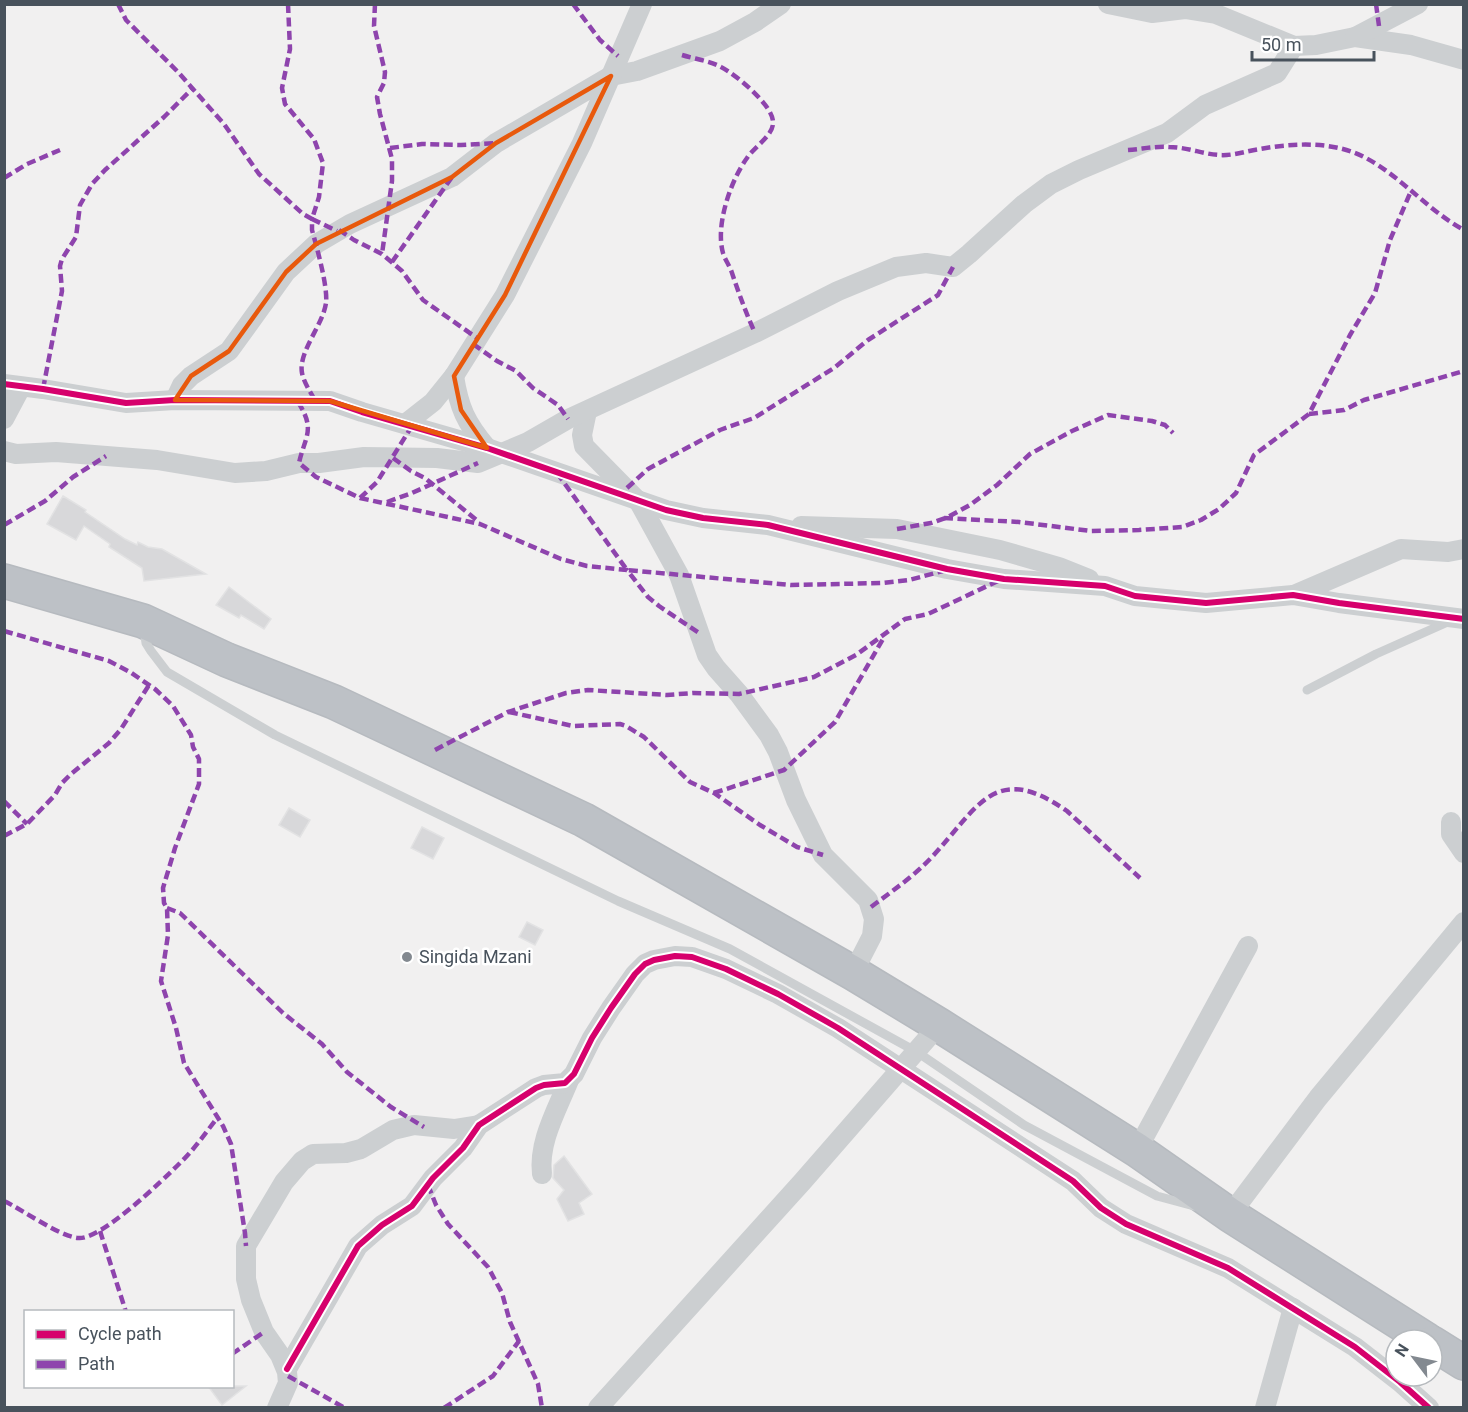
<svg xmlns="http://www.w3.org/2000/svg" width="1468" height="1412" viewBox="0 0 1468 1412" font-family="Roboto,sans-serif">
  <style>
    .building { fill: #d8d8da; stroke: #e2e2e3; stroke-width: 1.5 }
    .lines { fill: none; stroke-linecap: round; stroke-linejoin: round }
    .highway-casing { stroke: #b6babf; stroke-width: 36 }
    .lane { stroke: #cccfd1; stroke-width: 9 }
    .street { stroke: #cccfd1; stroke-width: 20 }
    .highway { stroke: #bdc1c6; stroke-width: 33 }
    .quiet { stroke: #8e44ad; stroke-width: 4.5; stroke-dasharray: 9 4.5; stroke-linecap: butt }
    .cycleway-casing { stroke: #fff; stroke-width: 10 }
    .cycleway { stroke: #d6006c; stroke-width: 6 }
    .marked { fill: none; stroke: #e8590c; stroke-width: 4.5; stroke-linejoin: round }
    .poi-dot { fill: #838990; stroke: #fff; stroke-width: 2 }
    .labels { text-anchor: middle; stroke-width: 5; stroke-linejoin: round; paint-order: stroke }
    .poi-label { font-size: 18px; fill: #48525c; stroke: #fff; text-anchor: start }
  </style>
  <rect width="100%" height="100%" fill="#f1f0f0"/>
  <g class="building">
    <polygon points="63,496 86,510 85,512 125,539 137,545 138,542 148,547 162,549 206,574 144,581 142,568 109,547 110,544 84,526 76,540 47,524"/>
    <polygon points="229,587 271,619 264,629 241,615 239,618 216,605"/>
    <polygon points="289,808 310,820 300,837 279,825"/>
    <polygon points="422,827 444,838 433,859 411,848"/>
    <polygon points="527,922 543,930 535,945 519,937"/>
    <polygon points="564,1156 592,1194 579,1203 584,1214 568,1221 557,1199 564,1190 553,1178 554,1165"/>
    <polygon points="208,1386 246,1386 222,1405"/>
  </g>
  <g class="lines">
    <g class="highway-casing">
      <g id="highway">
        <polyline points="4,581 143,621 227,660 334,702 584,820 853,973 939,1025 1137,1150 1230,1215 1427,1340"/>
        <polyline points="1432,1343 1464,1363"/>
      </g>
    </g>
    <g class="lane">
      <polyline points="144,629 146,643 151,651 167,672 275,735 618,901 730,949 917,1052 1024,1125 1157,1196 1194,1206"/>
      <polyline points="1307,690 1376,654 1450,621"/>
    </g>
    <g class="street">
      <polyline points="1108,4 1152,13 1185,9 1216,14 1294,46 1316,45 1355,37 1411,45 1464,60"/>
      <polyline points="1355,37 1418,4"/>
      <path d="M454,376C459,408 466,423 487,448"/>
      <polyline points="4,384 43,389 126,403 175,400 330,401 362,412 487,448 666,510 703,518 768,525 947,569 1004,579 1105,586 1135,596 1206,603 1293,595 1339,603 1464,619"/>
      <polyline points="175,400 182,385 191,376 229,351 286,272 316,244 350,224 452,177 496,143 611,76 637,71 720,41 755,22 781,4"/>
      <polyline points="587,411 582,435 584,446 639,502 679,575 707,655 716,668 739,694 769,735 778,752 796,800 823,855 868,900 874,919 872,936 853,973"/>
      <polyline points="4,419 21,387"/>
      <polyline points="405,424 433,402 454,376 505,295 582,143 642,4"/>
      <polyline points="4,451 16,454 56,452 157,460 235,473 266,471 299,463 319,463 364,457 437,458 478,463 528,442 568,419 755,333 838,291 896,267 926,263 953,267 969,254 1024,204 1051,184 1079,170 1167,133 1205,105 1277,73 1294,46"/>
      <polyline points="801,526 897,529 1000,550 1059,567 1089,579"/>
      <polyline points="1294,595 1401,549 1448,552 1464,549"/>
      <polyline points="1451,822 1451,834 1464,853"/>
      <polyline points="1137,1150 1248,946"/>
      <path d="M542,1174C538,1142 557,1110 569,1080"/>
      <polyline points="1230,1215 1318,1098 1464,922"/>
      <polyline points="287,1369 358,1246 382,1225 412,1206 433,1178 463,1148 479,1125 536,1088 544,1085 565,1083 574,1074 592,1038 611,1008 635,974 645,964 654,960 675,956 692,957 726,969 778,994 838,1028 1073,1181 1101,1208 1126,1224 1228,1268 1355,1347 1400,1382 1429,1408"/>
      <polyline points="277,1408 288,1383 287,1372 280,1355 264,1332 251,1300 246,1279 246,1246 284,1182 302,1161 313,1154 346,1153 361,1149 393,1130 414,1125 454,1129 479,1125"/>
      <polyline points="598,1408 803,1181 939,1025"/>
      <polyline points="1265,1408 1293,1308"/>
    </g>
    <use href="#highway" class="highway"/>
    <g class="quiet">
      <path d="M118,4L126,20L178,72L224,124L259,174L303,214L312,219V230C317,248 328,287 326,303C323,325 298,352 302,373C304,383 311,393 316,402"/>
      <polyline points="288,4 290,49 282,88 285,104 314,139 323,163 319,197 312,219 337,231"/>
      <polyline points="375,4 374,26 385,72 384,83 377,97 380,114 392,159 392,181 382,254"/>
      <polyline points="573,4 600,40 618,56"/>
      <polyline points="1376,4 1379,26"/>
      <path d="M682,55C695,59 710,61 721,67C735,74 773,105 773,122C774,135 754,147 747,158C731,180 715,225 723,253C725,260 730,266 732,273C739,294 746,313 755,333"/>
      <polyline points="390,148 422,144 461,145 496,143"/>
      <path d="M1128,150C1142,149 1156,146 1169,147C1186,147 1203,154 1219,155C1233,156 1246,151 1260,149C1294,143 1333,141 1364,157C1401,176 1427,210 1464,230"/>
      <polyline points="4,178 27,164 60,150"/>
      <polyline points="339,230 354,240 382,254 402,271 423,300 477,338"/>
      <polyline points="392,262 452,177"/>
      <polyline points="473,344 497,361 516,371 533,388 558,405 568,419"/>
      <polyline points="43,389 62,291 60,266 62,259 76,237 80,205 92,184 105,170 164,117 192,89"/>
      <path d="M298,402C316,430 305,436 299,463L316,477L360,498L480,524L561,559L587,566L627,570L648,597L659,606L699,633"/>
      <polyline points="1309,414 1344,410 1364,400 1464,371"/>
      <polyline points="393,458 411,471 425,478 479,522"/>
      <polyline points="557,473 627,570 791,585 882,583 909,580 943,571"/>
      <polyline points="627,488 648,469 720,430 754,418 834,368 868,340 938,295 953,267"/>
      <polyline points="360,498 377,482 412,426"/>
      <polyline points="387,502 412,493 478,463"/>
      <polyline points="944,518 1019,522 1091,531 1139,530 1182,527 1201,520 1219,509 1236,493 1254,455 1309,414 1350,335 1375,293 1390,240 1411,191"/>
      <polyline points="4,525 45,501 73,477 106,456"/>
      <polyline points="897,529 931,523 948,517 970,505 997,485 1030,454 1072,431 1108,415 1152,421 1165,425 1173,433"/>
      <polyline points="4,631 109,661 130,672 155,689 173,706 191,735 193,747 199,759 199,784 175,848 163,888 164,903 167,908 168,935 161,981 176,1028 184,1063 223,1126 231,1144 245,1233 246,1246"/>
      <polyline points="509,712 573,726 620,724 626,726 644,737 690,782 714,793 760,825 797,847 823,855"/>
      <polyline points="435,750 508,712 566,693 588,690 667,695 693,693 739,694 814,677 856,655 905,619 928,614 1000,580"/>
      <polyline points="714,793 784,770 835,722 883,639"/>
      <polyline points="4,801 27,824"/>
      <polyline points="4,836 27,824 55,795 62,783 71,774 109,743 121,729 149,685"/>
      <path d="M871,907C892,891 913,877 931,858C978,808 994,760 1067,811L1140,878"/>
      <polyline points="167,908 180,913 283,1013 322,1044 347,1072 391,1107 424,1127"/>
      <polyline points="428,1185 436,1205 448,1224 488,1267 502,1293 510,1322 538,1384 542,1408"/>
      <path d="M4,1201C23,1210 59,1236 78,1238C100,1241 163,1180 180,1163C194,1150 206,1132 218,1117"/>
      <polyline points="100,1231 126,1312"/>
      <polyline points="232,1354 264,1332"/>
      <polyline points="288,1376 345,1408"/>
      <polyline points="444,1408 493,1376 519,1341"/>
    </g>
    <g class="cycleway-casing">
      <g id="cycleway">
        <polyline points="4,384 43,389 126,403 175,400 330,401 362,412 487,448 666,510 703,518 768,525 947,569 1004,579 1105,586 1135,596 1206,603 1293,595 1339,603 1464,619"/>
        <polyline points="287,1369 358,1246 382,1225 412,1206 433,1178 463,1148 479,1125 536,1088 544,1085 565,1083 574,1074 592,1038 611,1008 635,974 645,964 654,960 675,956 692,957 726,969 778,994 838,1028 1073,1181 1101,1208 1126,1224 1228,1268 1355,1347 1400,1382 1429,1408"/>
      </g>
    </g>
    <use href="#cycleway" class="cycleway"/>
  </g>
  <path class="marked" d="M611,76L505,295L454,376L461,410L487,448L330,401L175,400L191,376L229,351L286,272L316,244L452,177L496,143Z"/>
  <circle class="poi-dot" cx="407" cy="957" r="6"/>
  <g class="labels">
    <g class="poi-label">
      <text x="419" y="963">Singida Mzani</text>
    </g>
  </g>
  <rect width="1468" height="1412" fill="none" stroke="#48525c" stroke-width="12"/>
  <rect x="24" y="1310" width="210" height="78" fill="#ffffff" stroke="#b6babe" stroke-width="1.5"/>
  <rect x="36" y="1330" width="30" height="9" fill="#d6006c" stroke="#b6babe" stroke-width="1.5"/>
  <text x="78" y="1340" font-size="18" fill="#48525c">Cycle path</text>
  <rect x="36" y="1360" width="30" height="9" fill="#8e44ad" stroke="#b6babe" stroke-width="1.5"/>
  <text x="78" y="1370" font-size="18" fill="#48525c">Path</text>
  <g transform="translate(1414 1358) rotate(302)"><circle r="28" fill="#ffffff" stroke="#b6babe" stroke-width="1.5"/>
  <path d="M0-4.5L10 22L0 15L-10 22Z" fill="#838990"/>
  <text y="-9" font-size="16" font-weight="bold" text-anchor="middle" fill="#48525c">N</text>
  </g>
  <path d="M1252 51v9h122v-9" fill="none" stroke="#48525c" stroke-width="3"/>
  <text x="1261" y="51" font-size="18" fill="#48525c" stroke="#ffffff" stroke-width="4.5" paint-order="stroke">50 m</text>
</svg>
